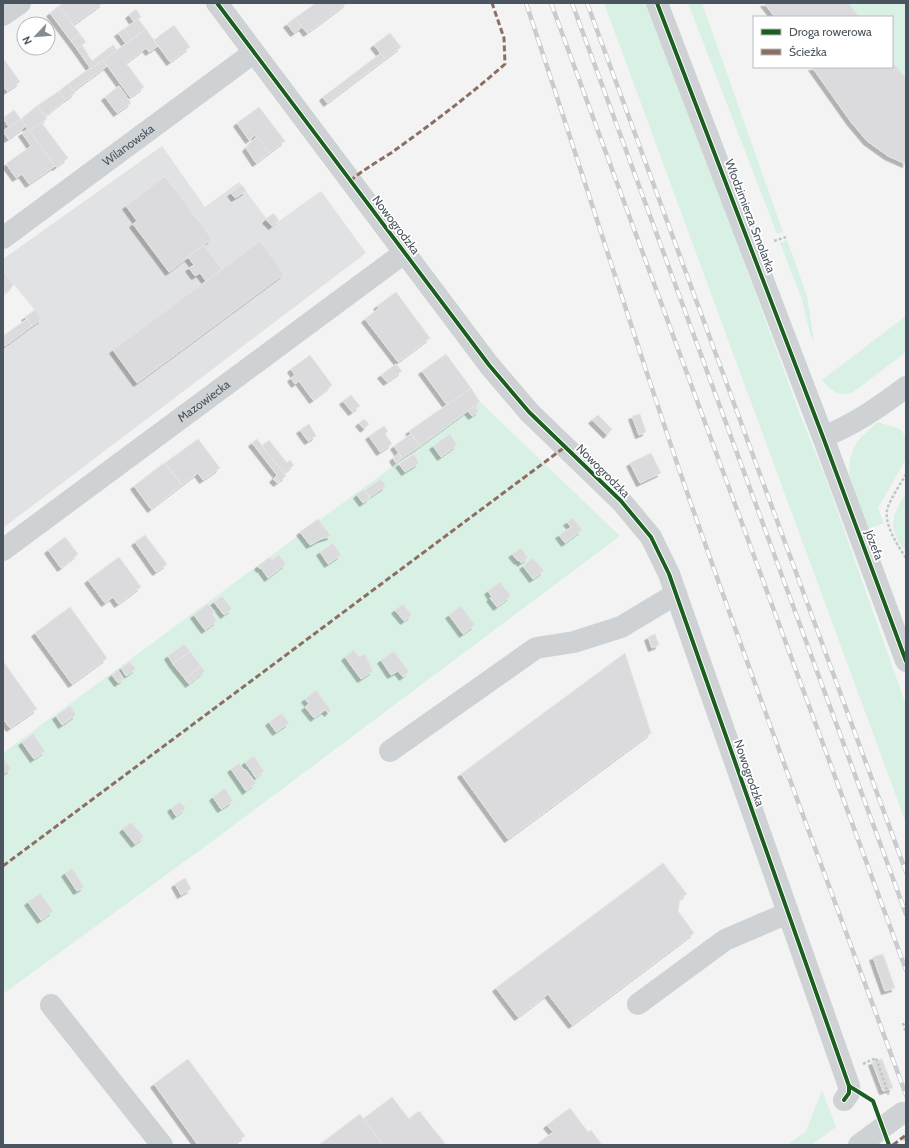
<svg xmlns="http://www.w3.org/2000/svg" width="909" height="1148" viewBox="0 0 909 1148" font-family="Cabin,sans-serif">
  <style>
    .education { fill: #e1e2e3 }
    .green { fill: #d9f1e4 }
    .building { fill: #dbdbdd; stroke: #e5e5e6; filter: url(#shadow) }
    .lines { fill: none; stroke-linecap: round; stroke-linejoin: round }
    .path { stroke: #bdc8c5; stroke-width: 2.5; stroke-dasharray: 3 2; stroke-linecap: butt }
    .minor { stroke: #cfd2d4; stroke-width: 22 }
    .rail-casing { stroke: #c9cbcd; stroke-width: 4.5 }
    .rail { stroke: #fff; stroke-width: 3; stroke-dasharray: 9; stroke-linecap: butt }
    .quiet { stroke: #8d6e63; stroke-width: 3; stroke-dasharray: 6 3; stroke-linecap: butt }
    .cycleway-casing { stroke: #fff; stroke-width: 6 }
    .cycleway { stroke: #1b5e20; stroke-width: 4 }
    .labels { text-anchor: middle; stroke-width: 3.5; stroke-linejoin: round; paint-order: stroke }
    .street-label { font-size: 12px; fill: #4b555f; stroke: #fff }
  </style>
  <defs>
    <filter id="shadow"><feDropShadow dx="-3.5" dy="3.5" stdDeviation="0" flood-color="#0004"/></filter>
  </defs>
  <rect width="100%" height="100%" fill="#f3f3f3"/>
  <polygon class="education" points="162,146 205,207 239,182 272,226 321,191 366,253 3,528 3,348 42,319 3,271 3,259"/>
  <g class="green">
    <polygon points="604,3 645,3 735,237 802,420 826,479 906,705 906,823"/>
    <polygon points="688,3 702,3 783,232 777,234"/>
    <path d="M764,3H906V164C882,155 867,142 851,122L892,67V17H775Z"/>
    <polygon points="787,240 807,296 814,341 811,337 801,297 780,243"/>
    <path d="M906,316V352L852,393C839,397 830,390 822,380Z"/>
    <polygon points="480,402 620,536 214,840 3,994 3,753"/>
    <polygon points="878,422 900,429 906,437 906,459 878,508 884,523 868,529 849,474 850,460 854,447 860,438"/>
    <path d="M906,493V552C887,528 891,517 906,493Z"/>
    <polygon points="822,1090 836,1127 811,1145 787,1145 806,1131"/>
  </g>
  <g class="building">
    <polygon points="63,3 103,3 73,25 59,6"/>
    <polygon points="316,3 347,3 307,33 295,18"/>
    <polygon points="764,3 849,3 859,17 775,17"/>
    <polygon points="59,6 80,34 71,41 50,13"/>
    <polygon points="136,9 141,17 134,22 129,15"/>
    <polygon points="295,18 302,27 294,33 287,24"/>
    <polygon points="138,19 146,29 132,39 124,29"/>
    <polygon points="174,25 190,47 170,62 154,40"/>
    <polygon points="124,29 132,39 126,44 118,33"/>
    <polygon points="146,29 158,46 149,52 146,48 126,63 144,87 130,97 103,60"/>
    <polygon points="390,33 401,47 385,59 374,45"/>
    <polygon points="80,34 86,42 77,49 71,41"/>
    <polygon points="82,45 92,61 113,45 117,50 91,69 77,49"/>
    <polygon points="381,53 385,59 327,103 323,97"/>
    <polygon points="3,58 20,82 7,91 3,86"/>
    <polygon points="103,60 107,66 73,91 68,84 90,68 91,69"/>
    <polygon points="892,61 906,79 906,164 888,156 867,141 851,122 812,67 892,67"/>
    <polygon points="68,84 75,93 65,100 59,91"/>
    <polygon points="119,86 131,103 117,113 105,97"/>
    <polygon points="59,91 65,100 45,116 37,106"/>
    <polygon points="37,106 47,119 29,131 21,119"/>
    <polygon points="259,107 285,141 269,153 255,135 249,140 237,123"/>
    <polygon points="14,110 21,119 9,127 3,118"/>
    <polygon points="21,119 26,126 8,139 3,131"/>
    <polygon points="41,122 68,158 56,167 29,131"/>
    <polygon points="28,129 55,166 29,184 22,174 16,178 6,164 31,146 22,133"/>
    <polygon points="257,136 269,153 256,163 246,148"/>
    <polygon points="165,176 212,239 169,272 133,224 137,221 126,206"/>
    <polygon points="242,185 246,191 235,198 231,193"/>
    <polygon points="273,213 279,220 272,226 266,220"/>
    <polygon points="260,241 284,274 137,383 113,350"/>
    <polygon points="204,245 222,269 206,281 200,273 195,276 189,268 194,265 188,257"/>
    <polygon points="3,271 14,285 3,294"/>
    <polygon points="396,292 430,338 398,362 365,319 379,308 377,306"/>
    <polygon points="35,310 42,319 32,326 25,317"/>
    <polygon points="27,319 32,326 5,346 3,344 3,336"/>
    <polygon points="446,354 471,388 447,405 422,371"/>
    <polygon points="310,355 332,385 313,400 299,381 295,384 291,378 295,375 291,369"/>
    <polygon points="396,364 402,371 387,382 381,375"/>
    <polygon points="471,388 480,402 420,446 409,431"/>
    <polygon points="351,395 360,406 352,412 343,401"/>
    <polygon points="475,406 479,411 472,416 468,411"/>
    <polygon points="640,414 646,432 639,435 632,416"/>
    <polygon points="598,415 612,429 607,435 592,420"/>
    <polygon points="364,419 369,424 364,429 359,423"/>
    <polygon points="309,424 316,436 308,441 300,430"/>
    <polygon points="384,426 388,431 385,434 392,444 380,452 369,436"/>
    <polygon points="411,434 420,446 402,458 394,446"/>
    <polygon points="450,434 457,445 441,457 433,446"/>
    <polygon points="198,439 220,468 203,480 198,473 182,485 165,463"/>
    <polygon points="257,439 286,476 277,483 273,479 277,475 252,443"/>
    <polygon points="269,440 287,463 290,460 294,465 284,473 262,446"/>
    <polygon points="399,453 402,458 396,463 393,458"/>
    <polygon points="651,453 661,473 640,483 630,463"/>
    <polygon points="414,454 419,463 405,472 399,464"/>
    <polygon points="164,463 182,485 151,509 134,486"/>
    <polygon points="381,479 386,486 370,497 365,490"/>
    <polygon points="364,489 370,498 363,503 357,495"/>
    <polygon points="573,518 582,530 565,543 559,535 571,527 567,522"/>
    <polygon points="318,519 331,536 321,539 310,545 300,532"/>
    <polygon points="145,535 167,564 156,572 135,542"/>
    <polygon points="65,537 78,554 61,568 48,550"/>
    <polygon points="333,543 341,555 328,564 320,552"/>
    <polygon points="521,548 528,558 521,563 519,560 518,561 512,554"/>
    <polygon points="279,555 286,564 268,578 261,568 260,569 258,566 270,557 272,560"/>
    <polygon points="119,557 141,587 118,604 113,597 105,603 88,580"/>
    <polygon points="533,558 544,571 533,579 523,566"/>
    <polygon points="500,582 511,596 497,607 490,598 492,597 488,591"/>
    <polygon points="222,596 232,609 224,615 214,602"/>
    <polygon points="208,604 215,612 212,614 217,621 205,630 194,615"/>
    <polygon points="403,604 412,615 404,621 395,610"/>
    <polygon points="461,606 475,625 463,634 449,615"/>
    <polygon points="70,607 107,658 72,684 35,633"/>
    <polygon points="655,634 659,645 652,648 648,637"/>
    <polygon points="184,644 190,651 173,664 168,656"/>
    <polygon points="354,650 359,657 365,654 373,671 361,679 345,657"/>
    <polygon points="190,651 201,666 185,679 173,664"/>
    <polygon points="394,651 409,672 403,677 398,671 391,675 381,660"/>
    <polygon points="625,653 651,733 508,839 461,774"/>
    <polygon points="3,661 37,709 10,728 3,719"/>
    <polygon points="130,662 136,669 126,676 121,668"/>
    <polygon points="201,666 205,671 189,684 185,679"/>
    <polygon points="118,670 124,679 118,683 112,675"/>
    <polygon points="316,690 331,710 328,713 325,710 314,718 305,707 309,704 305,699"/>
    <polygon points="70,706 76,715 62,725 56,716"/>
    <polygon points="282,713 289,723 276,732 269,722"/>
    <polygon points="33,734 45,751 34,759 22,742"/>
    <polygon points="254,756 264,771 256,778 245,762"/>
    <polygon points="3,758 11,769 3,774"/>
    <polygon points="239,763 244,770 245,769 256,783 246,791 231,769"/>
    <polygon points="225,788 233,801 221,809 213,797"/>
    <polygon points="180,802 186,808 176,816 171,808"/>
    <polygon points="131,822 144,837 135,844 123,829"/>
    <polygon points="663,863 687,894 680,899 678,911 694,933 572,1025 548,994 518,1017 496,988"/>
    <polygon points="72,868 84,887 77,891 65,873"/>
    <polygon points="185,878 191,889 181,895 175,884"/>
    <polygon points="40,893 53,911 41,920 28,902"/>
    <polygon points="883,954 895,988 885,991 873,957"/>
    <polygon points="188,1059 245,1136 233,1145 198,1145 154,1084"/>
    <polygon points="882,1059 893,1088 883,1091 872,1062"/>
    <polygon points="392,1097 409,1119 419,1111 445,1143 442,1145 383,1145 363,1119"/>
    <polygon points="570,1108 588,1132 591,1130 602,1145 536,1145 553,1132 547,1125"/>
    <polygon points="360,1114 383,1145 319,1145"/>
  </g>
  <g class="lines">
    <g class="path">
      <polyline points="774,241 786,237"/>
      <path d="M906,474C900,485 892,496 888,507C882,522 898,546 906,558"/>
      <polyline points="903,1023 906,1033"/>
      <polyline points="863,1064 876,1058 889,1096"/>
      <polyline points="904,1138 906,1144"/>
    </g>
    <g class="minor">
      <polyline points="217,3 489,365 529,412 621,501 651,537 669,574 676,594 849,1086 849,1093 844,1100"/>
      <polyline points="657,3 823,437 906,661"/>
      <polyline points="3,15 20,3"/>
      <path id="s1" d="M3,238L253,53"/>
      <path d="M823,437C855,424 878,408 906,387"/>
      <path id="s2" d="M3,550L404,253"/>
      <polyline points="390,751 536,648 574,642 621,627 676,594"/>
      <polyline points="638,1004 725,940 788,913"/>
      <polyline points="51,1005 162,1145"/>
      <polyline points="859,1145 902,1113"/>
    </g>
    <g class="rail-casing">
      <g id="rail">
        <path d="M526,3C578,159 627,316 680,472C752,681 830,888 906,1095"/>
        <polyline points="551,3 906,970"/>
        <polyline points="572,3 906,914"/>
        <polyline points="587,3 906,872"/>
      </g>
    </g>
    <use href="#rail" class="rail"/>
    <g class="quiet">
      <path d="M350,181C363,170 377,162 391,153C430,125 469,96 505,64L504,38L492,3"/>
      <polyline points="3,866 565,447"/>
      <polyline points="893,1145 906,1135"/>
    </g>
    <g class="cycleway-casing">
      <g id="cycleway">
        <polyline points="217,3 489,365 529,412 621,501 651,537 669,574 676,594 849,1086 849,1093 844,1100"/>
        <polyline points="657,3 823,437 906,661"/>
        <polyline points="849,1086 873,1101 889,1145"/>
      </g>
    </g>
    <use href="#cycleway" class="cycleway"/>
  </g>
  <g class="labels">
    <g class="street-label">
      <text dy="4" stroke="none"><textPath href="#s1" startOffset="156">Wilanowska</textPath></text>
      <text transform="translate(750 216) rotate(69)" y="4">Włodzimierza Smolarka</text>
      <text transform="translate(396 225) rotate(53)" y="4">Nowogrodzka</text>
      <text dy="4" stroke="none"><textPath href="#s2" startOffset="250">Mazowiecka</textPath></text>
      <text transform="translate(603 471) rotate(45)" y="4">Nowogrodzka</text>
      <text transform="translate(874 545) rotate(69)" y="4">Józefa</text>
      <text transform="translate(749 773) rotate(71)" y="4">Nowogrodzka</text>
    </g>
  </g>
  <rect width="909" height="1148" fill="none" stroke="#4b555f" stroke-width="8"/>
  <rect x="753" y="16" width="140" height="52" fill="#ffffff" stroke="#b7bbbf"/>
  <rect x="761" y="29" width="20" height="6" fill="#1b5e20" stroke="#b7bbbf"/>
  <text x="789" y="36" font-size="12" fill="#4b555f">Droga rowerowa</text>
  <rect x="761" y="49" width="20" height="6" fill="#8d6e63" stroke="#b7bbbf"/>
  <text x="789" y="56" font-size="12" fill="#4b555f">Ścieżka</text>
  <g transform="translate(36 36) rotate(244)"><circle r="19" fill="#ffffff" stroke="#b7bbbf"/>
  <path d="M0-3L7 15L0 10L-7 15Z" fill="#868c93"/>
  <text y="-6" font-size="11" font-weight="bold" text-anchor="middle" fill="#4b555f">N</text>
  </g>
</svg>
